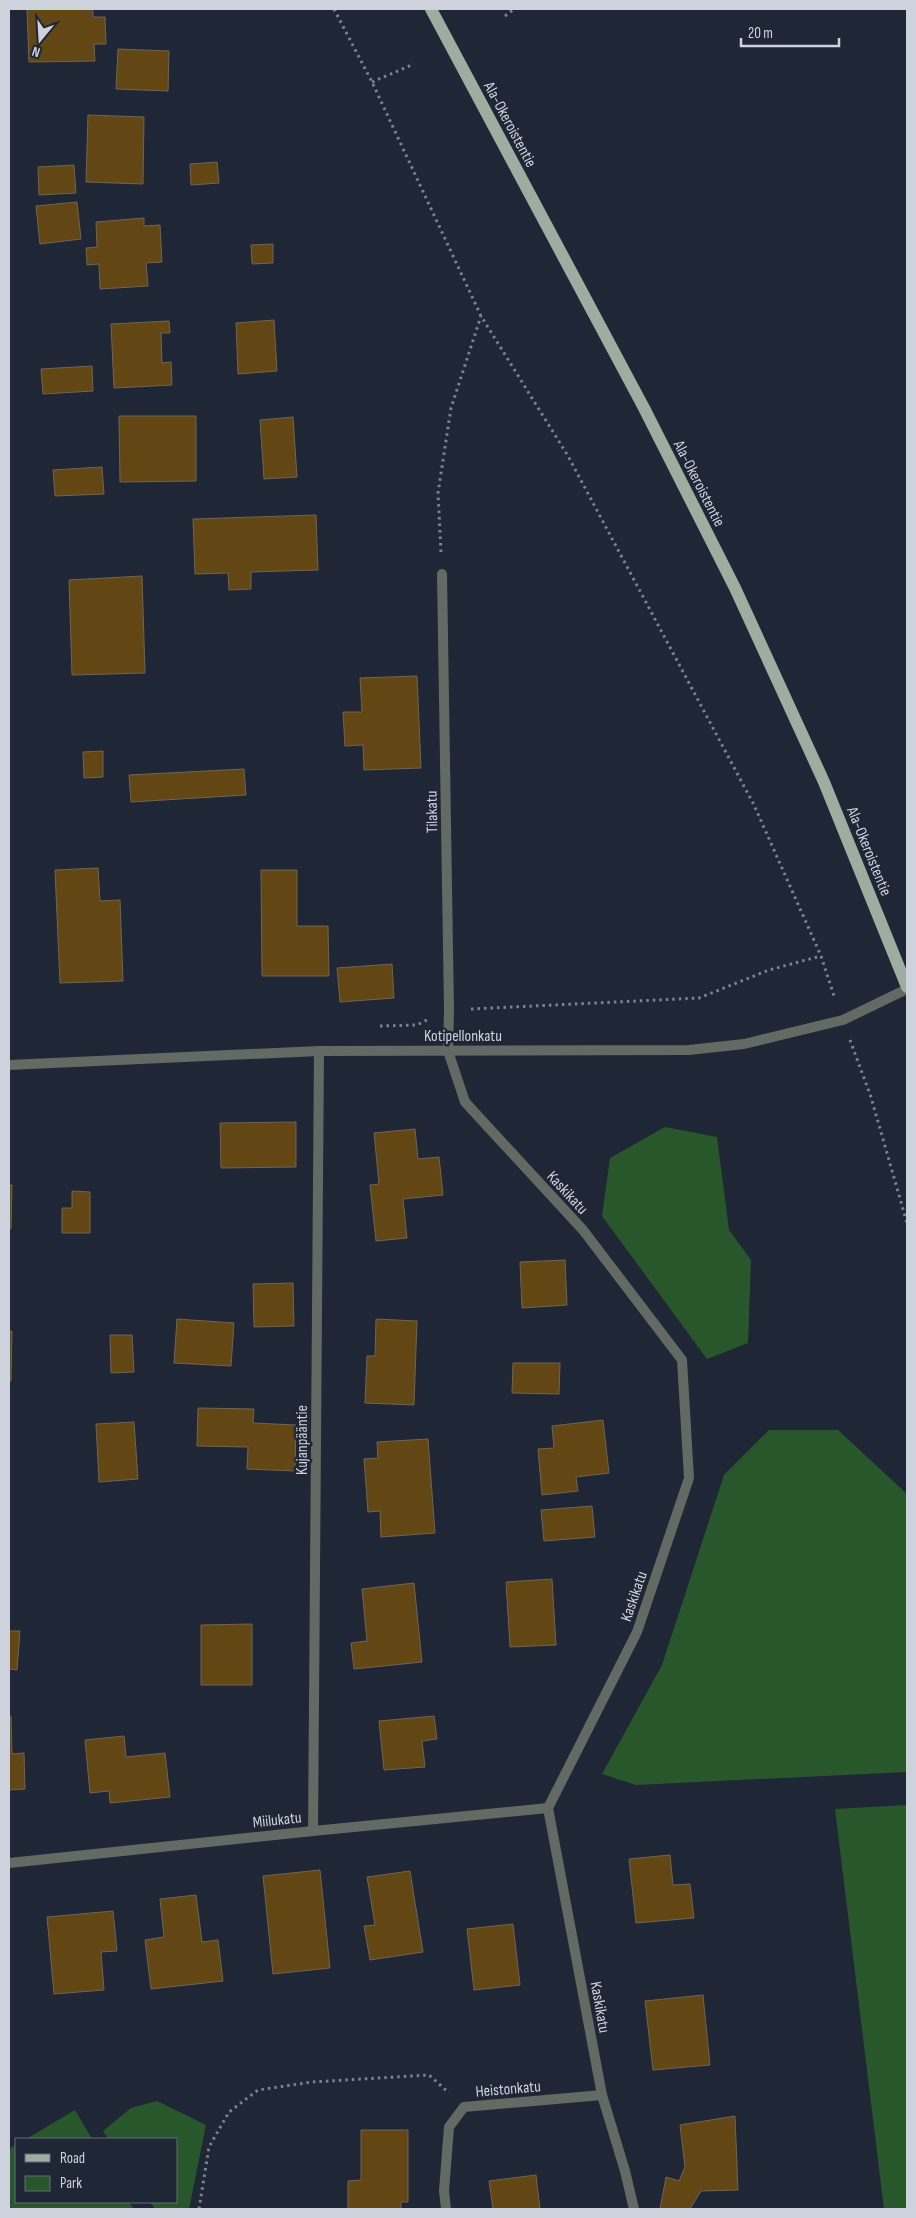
<svg xmlns="http://www.w3.org/2000/svg" width="916" height="2218" viewBox="0 0 916 2218" font-family="'Sofia Sans Condensed',sans-serif">
  <style>
    .green { fill: #29572c }
    .building { fill: #624714; stroke: #706552 }
    .lines { fill: none; stroke-linecap: round; stroke-linejoin: round }
    .path { stroke: #7c828f; stroke-width: 3; stroke-dasharray: 2.5 4; stroke-linecap: butt }
    .minor { stroke: #626a63; stroke-width: 10 }
    .tertiary { stroke: #626a63; stroke-width: 10 }
    .primary { stroke: #9dada0; stroke-width: 12 }
    .labels { text-anchor: middle; stroke-width: 5; stroke-linejoin: round; paint-order: stroke }
    .street-label { font-size: 16px; fill: #cdd2dd; stroke: #1f2636 }
  </style>
  <rect width="100%" height="100%" fill="#1f2636"/>
  <g class="green">
    <polygon points="665,1127 717,1137 729,1230 751,1260 748,1343 707,1359 602,1216 610,1158"/>
    <polygon points="769,1430 838,1430 907,1494 907,1772 636,1785 602,1774 662,1665 724,1475"/>
    <polygon points="907,1805 907,2209 884,2209 835,1809"/>
    <polygon points="157,2101 206,2125 189,2209 155,2209 150,2202 176,2202 176,2139 108,2139 103,2131 131,2108"/>
    <polygon points="75,2110 92,2139 26,2139"/>
    <polygon points="16,2145 16,2202 129,2202 134,2209 9,2209 9,2149"/>
  </g>
  <g class="building">
    <polygon points="27,9 93,9 93,17 105,17 106,44 94,44 95,61 29,62"/>
    <polygon points="118,49 169,51 168,91 116,89"/>
    <polygon points="88,115 144,117 143,184 86,182"/>
    <polygon points="217,162 219,183 191,185 190,164"/>
    <polygon points="74,165 76,193 39,195 38,167"/>
    <polygon points="77,202 81,239 40,244 36,206"/>
    <polygon points="144,218 144,226 160,225 162,262 146,263 148,286 100,289 99,264 87,265 86,248 97,247 96,222"/>
    <polygon points="273,244 273,263 252,264 251,245"/>
    <polygon points="274,320 277,371 238,374 236,323"/>
    <polygon points="169,321 170,333 161,333 162,363 171,362 172,385 114,388 111,324"/>
    <polygon points="92,366 93,391 43,394 41,369"/>
    <polygon points="119,416 196,416 196,481 120,482"/>
    <polygon points="293,417 297,477 264,479 260,420"/>
    <polygon points="102,467 104,494 55,496 53,470"/>
    <polygon points="316,515 318,570 251,572 251,589 229,590 228,573 195,574 193,519"/>
    <polygon points="142,576 145,673 72,675 69,580"/>
    <polygon points="417,676 421,768 364,770 363,745 345,746 343,712 362,712 360,678"/>
    <polygon points="103,751 103,777 84,778 83,752"/>
    <polygon points="244,769 246,795 131,802 129,775"/>
    <polygon points="98,868 100,901 120,900 123,981 60,983 55,870"/>
    <polygon points="261,870 297,870 297,926 328,926 329,976 262,976"/>
    <polygon points="392,964 394,998 340,1002 337,968"/>
    <polygon points="296,1122 296,1167 221,1168 220,1123"/>
    <polygon points="415,1129 418,1159 439,1157 443,1195 403,1199 407,1238 376,1241 370,1185 379,1184 374,1133"/>
    <polygon points="9,1185 12,1185 11,1229 9,1229"/>
    <polygon points="72,1191 90,1192 90,1233 62,1233 62,1208 72,1208"/>
    <polygon points="565,1260 567,1305 522,1308 520,1262"/>
    <polygon points="293,1283 294,1326 254,1327 253,1284"/>
    <polygon points="177,1319 234,1323 231,1366 174,1363"/>
    <polygon points="376,1319 417,1321 414,1405 365,1403 367,1356 375,1356"/>
    <polygon points="9,1331 12,1331 11,1381 9,1381"/>
    <polygon points="110,1335 132,1335 134,1372 111,1373"/>
    <polygon points="513,1363 560,1363 559,1394 512,1393"/>
    <polygon points="198,1408 254,1409 253,1423 296,1425 295,1471 247,1469 248,1447 197,1446"/>
    <polygon points="603,1420 609,1473 576,1477 578,1491 542,1495 538,1449 554,1448 552,1426"/>
    <polygon points="134,1422 138,1479 99,1482 96,1424"/>
    <polygon points="428,1439 435,1533 381,1537 380,1511 368,1512 364,1459 378,1458 377,1442"/>
    <polygon points="592,1506 595,1537 544,1541 541,1510"/>
    <polygon points="552,1579 556,1645 510,1647 506,1582"/>
    <polygon points="414,1583 422,1662 354,1669 351,1643 367,1641 362,1589"/>
    <polygon points="252,1624 252,1685 201,1685 201,1625"/>
    <polygon points="9,1631 20,1631 17,1670 9,1669"/>
    <polygon points="9,1716 11,1716 12,1754 24,1753 25,1789 9,1790"/>
    <polygon points="434,1716 437,1739 422,1741 425,1767 384,1770 379,1721"/>
    <polygon points="124,1736 126,1757 165,1753 170,1797 110,1803 109,1791 90,1793 85,1740"/>
    <polygon points="670,1855 673,1885 690,1884 694,1918 636,1923 629,1859"/>
    <polygon points="320,1870 330,1968 273,1974 263,1876"/>
    <polygon points="410,1871 423,1952 370,1960 364,1926 375,1925 367,1877"/>
    <polygon points="196,1895 202,1942 218,1940 223,1981 151,1989 145,1940 164,1937 160,1899"/>
    <polygon points="113,1911 117,1951 101,1952 104,1990 54,1994 47,1917"/>
    <polygon points="513,1924 520,1985 474,1990 467,1929"/>
    <polygon points="703,1995 710,2065 653,2070 645,2001"/>
    <polygon points="735,2116 738,2190 701,2191 690,2209 660,2209 666,2177 679,2181 685,2167 680,2125"/>
    <polygon points="361,2130 408,2130 408,2202 401,2202 401,2209 348,2209 348,2181 361,2180"/>
    <polygon points="536,2175 540,2209 493,2209 489,2181"/>
  </g>
  <g class="lines">
    <g class="path">
      <polyline points="334,9 372,82 481,316 568,456 754,805 821,956 835,999"/>
      <polyline points="505,16 514,9"/>
      <polyline points="372,82 414,64"/>
      <polyline points="441,552 438,493 451,408 481,316"/>
      <polyline points="471,1009 699,998 769,970 821,956"/>
      <polyline points="380,1026 417,1025 427,1020"/>
      <polyline points="850,1040 871,1097 907,1223"/>
      <polyline points="199,2209 209,2147 229,2112 258,2090 312,2082 429,2075 449,2093"/>
    </g>
    <g class="minor">
      <polyline points="442,574 449,1010 448,1051 465,1102 583,1230 682,1360 689,1478 637,1632 548,1808 602,2095 625,2171 634,2209"/>
      <polyline points="313,1831 319,1051"/>
      <polyline points="9,1863 313,1831 548,1808"/>
      <polyline points="446,2209 444,2191 449,2127 464,2107 602,2095"/>
    </g>
    <polyline class="tertiary" points="9,1065 319,1051 689,1050 744,1044 843,1020 907,989"/>
    <polyline class="primary" points="431,9 644,408 735,588 824,782 907,987"/>
  </g>
  <g class="labels">
    <g class="street-label">
      <text transform="translate(511 124) rotate(62)" y="6">Ala-Okeroistentie</text>
      <text transform="translate(700 483) rotate(63)" y="6">Ala-Okeroistentie</text>
      <text transform="translate(431 812) rotate(-91)" y="6">Tilakatu</text>
      <text transform="translate(870 851) rotate(68)" y="6">Ala-Okeroistentie</text>
      <text x="463" y="1041">Kotipellonkatu</text>
      <text transform="translate(568 1192) rotate(47)" y="6">Kaskikatu</text>
      <text transform="translate(301 1440) rotate(-90)" y="6">Kujanpääntie</text>
      <text transform="translate(633 1596) rotate(-71)" y="6">Kaskikatu</text>
      <text transform="translate(277 1819) rotate(-6)" y="6">Miilukatu</text>
      <text transform="translate(601 2007) rotate(80)" y="6">Kaskikatu</text>
      <text transform="translate(508 2088) rotate(-5)" y="6">Heistonkatu</text>
    </g>
  </g>
  <rect width="916" height="2218" fill="none" stroke="#cdd2dd" stroke-width="20"/>
  <rect x="15" y="2138" width="162" height="65" fill="#1f2636" stroke="#656b79"/>
  <rect x="25" y="2154" width="25" height="8" fill="#9dada0" stroke="#656b79"/>
  <text x="60" y="2163" font-size="15" fill="#cdd2dd">Road</text>
  <rect x="25" y="2176" width="25" height="15" fill="#29572c" stroke="#656b79"/>
  <text x="60" y="2188" font-size="15" fill="#cdd2dd">Park</text>
  <g transform="translate(40 40) rotate(198)" stroke="#1f2636" stroke-width="4" paint-order="stroke">
  <path d="M0-4L9 19L0 12L-9 19Z" fill="#cdd2dd"/>
  <text y="-8" font-size="14" font-weight="bold" text-anchor="middle" fill="#cdd2dd">N</text>
  </g>
  <path d="M741 38v8h98v-8" fill="none" stroke="#cdd2dd" stroke-width="2.5"/>
  <text x="748" y="38" font-size="15" fill="#cdd2dd" stroke="#1f2636" stroke-width="4" paint-order="stroke">20 m</text>
</svg>
